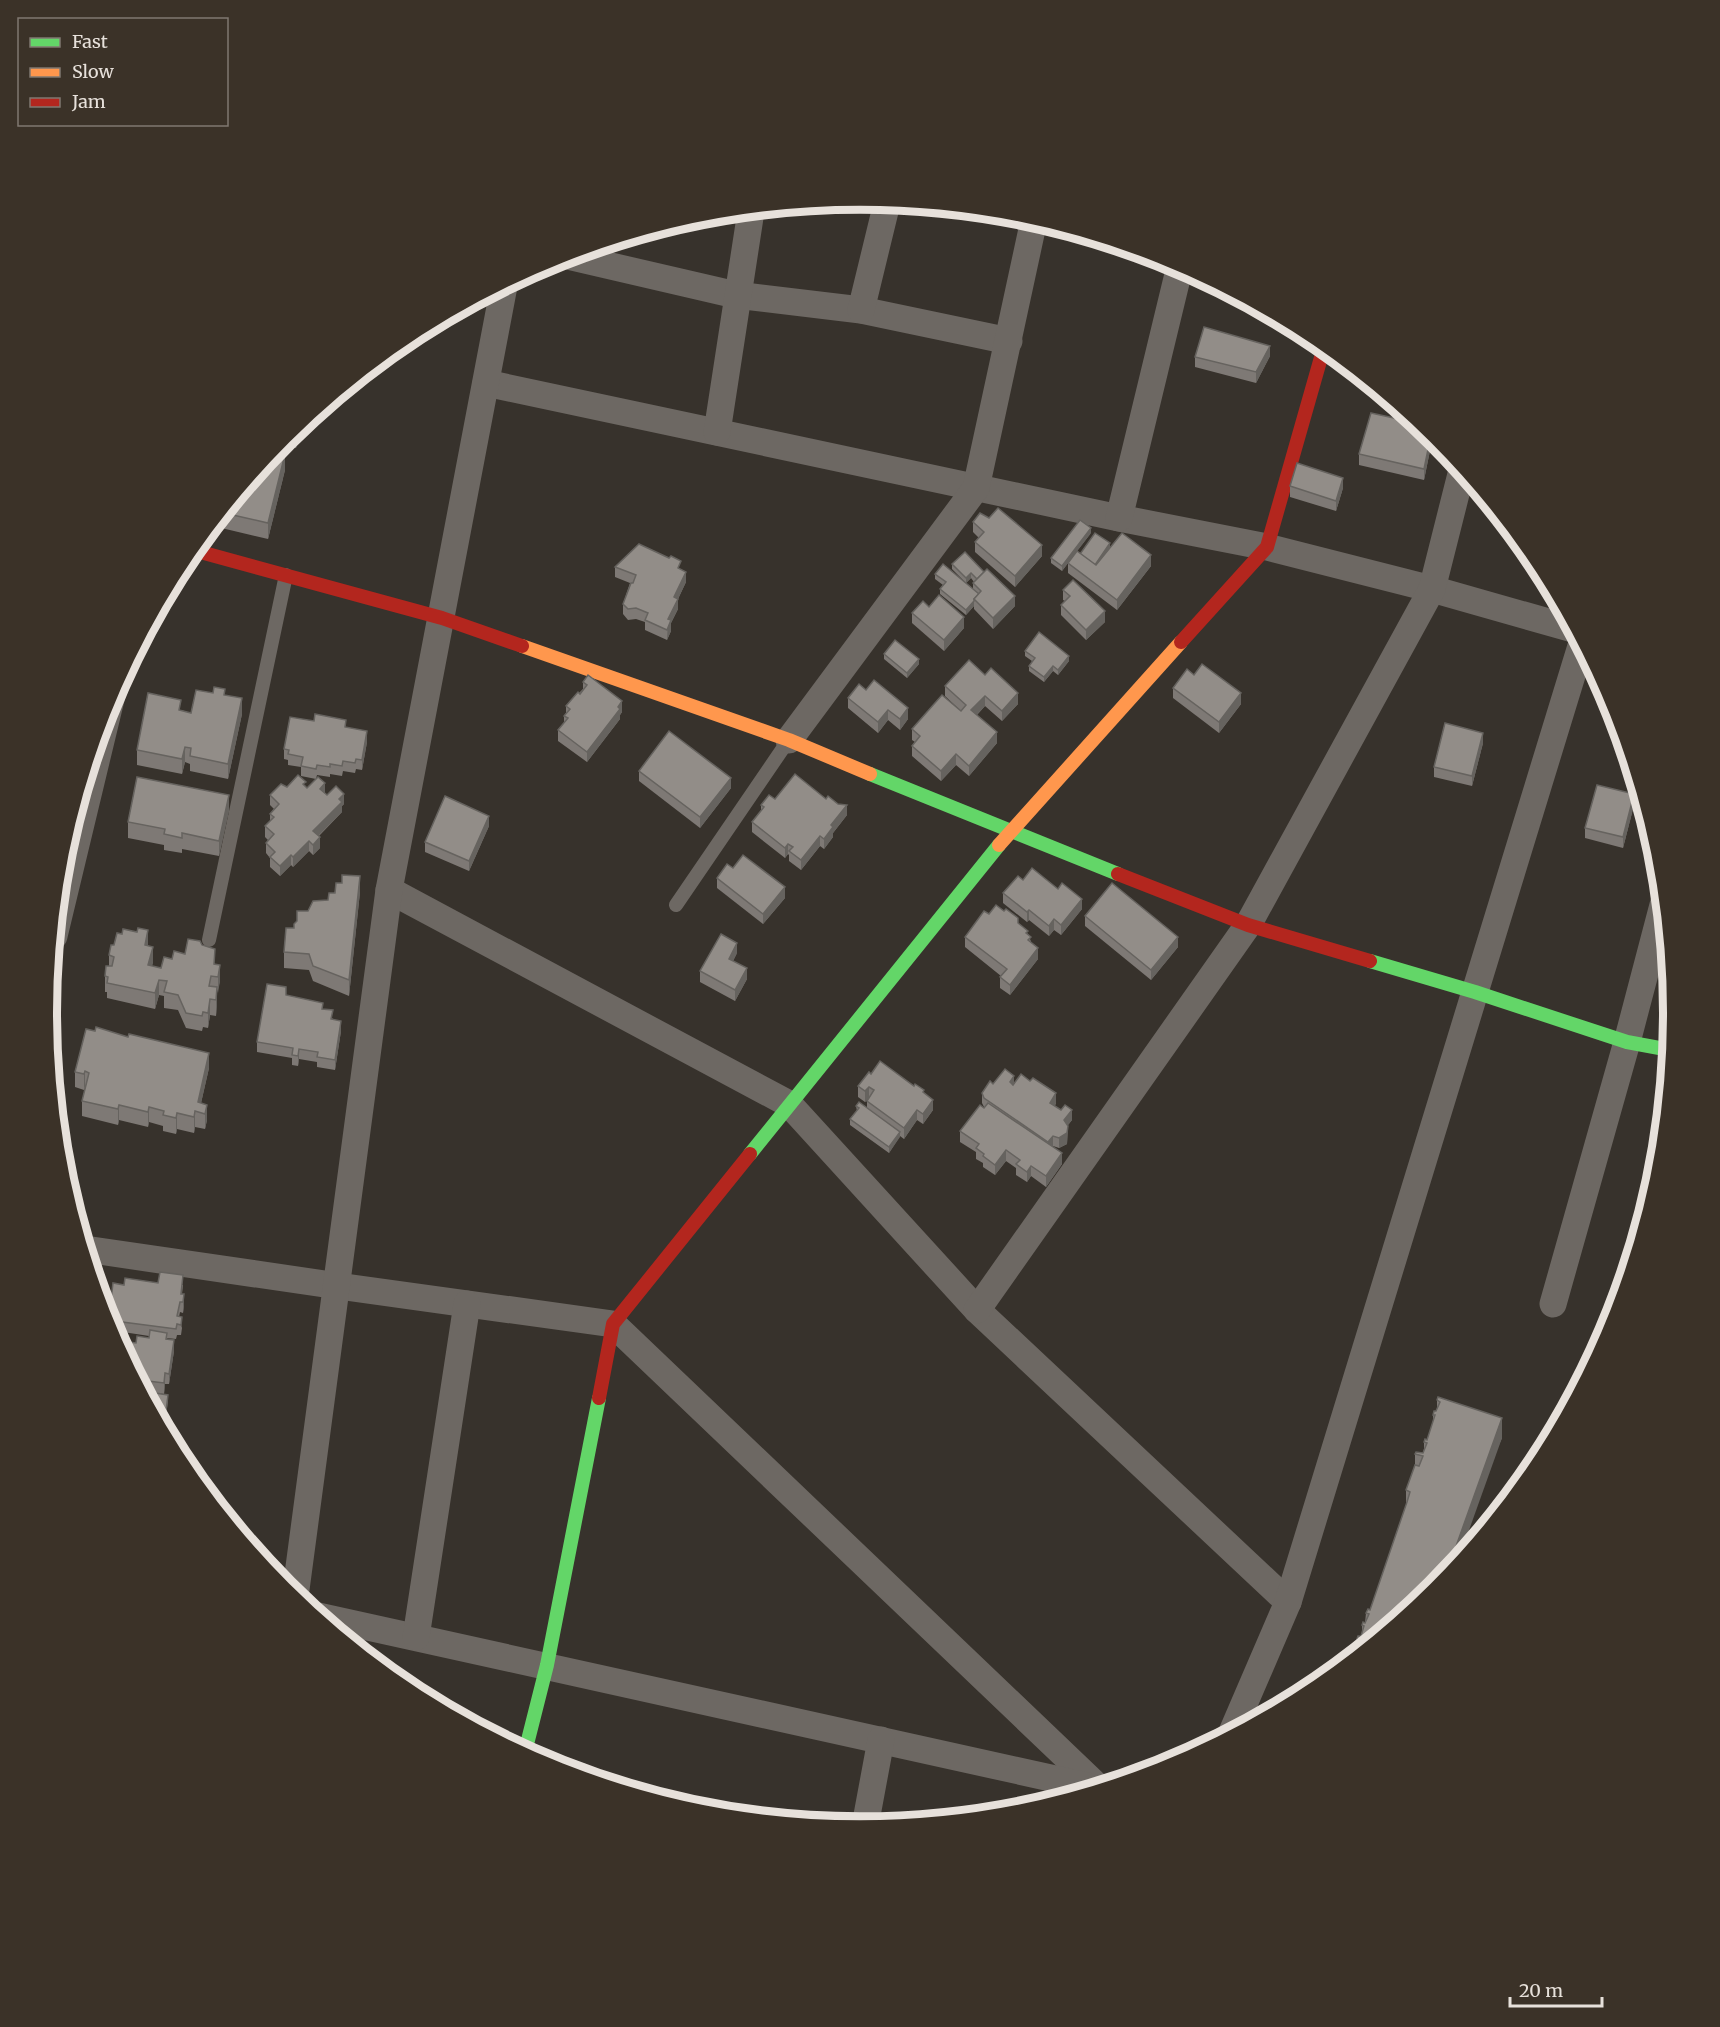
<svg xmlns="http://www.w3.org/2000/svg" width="1720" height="2027" viewBox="0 0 1720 2027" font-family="Merriweather,serif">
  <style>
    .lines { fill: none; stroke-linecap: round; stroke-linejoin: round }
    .lane { stroke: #6d6863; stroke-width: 14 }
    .street { stroke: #6d6863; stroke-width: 27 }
    .fast { stroke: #63d668; stroke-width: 14 }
    .slow { stroke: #ff974d; stroke-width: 14 }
    .jam { stroke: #b3261e; stroke-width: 14 }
    .wall { fill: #7e7975; fill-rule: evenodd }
    .shaded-wall { fill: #66635f }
    .building { fill: #928d88; stroke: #66635f; stroke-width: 1.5 }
    .rim { fill: none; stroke: #e7e1db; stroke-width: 8 }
  </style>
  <rect width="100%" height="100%" fill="#37322c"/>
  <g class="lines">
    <g class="lane">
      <polyline points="676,905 788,741"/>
      <polyline points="209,940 286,575"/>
    </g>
    <g class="street">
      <polyline points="568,256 736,295 861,310 1009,341"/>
      <polyline points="861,310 887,203"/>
      <polyline points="486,383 1119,518 1267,547 1432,589 1573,629"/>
      <polyline points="717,432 751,211"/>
      <polyline points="1119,518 1180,266"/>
      <polyline points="789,740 976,488 1034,220"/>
      <polyline points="389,890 789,1104 977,1310 1288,1602"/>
      <polyline points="54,936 112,695"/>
      <polyline points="85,1249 338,1286 613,1324 1098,1787"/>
      <polyline points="1553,1304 1627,1042 1663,905"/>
      <polyline points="977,1310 1248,925 1432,589 1462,470"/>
      <polyline points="295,1597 389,890 504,286"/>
      <polyline points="318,1616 1096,1788"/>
      <polyline points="416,1637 467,1304"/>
      <polyline points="1232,1732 1288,1602 1581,646"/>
      <polyline points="865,1826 881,1740"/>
    </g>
    <g class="fast">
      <polyline points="870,774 1118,874"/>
      <polyline points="1370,961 1475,992 1627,1042 1670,1050"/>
      <polyline points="750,1154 999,845"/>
      <polyline points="525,1752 547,1665 599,1398"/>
    </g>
    <g class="slow">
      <polyline points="522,646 789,740 870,774"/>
      <polyline points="999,845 1181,642"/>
    </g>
    <g class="jam">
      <polyline points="193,550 442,618 522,646"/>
      <polyline points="1181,642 1267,547 1324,347"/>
      <polyline points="1118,874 1248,925 1370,961"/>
      <polyline points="599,1398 613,1324 750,1154"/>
    </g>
  </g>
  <g class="wall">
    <polygon points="1270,356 1256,383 1195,367 1195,357"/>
    <polygon points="302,424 296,448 280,445 285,438"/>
    <polygon points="1433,436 1424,480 1359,465 1359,454"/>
    <polygon points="274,452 285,470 268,539 213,526"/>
    <polygon points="1290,486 1343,488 1336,511 1290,497"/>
    <polygon points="973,522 1042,556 1015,587 975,552 975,542 979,538 973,532"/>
    <polygon points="1091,533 1077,551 1080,554 1110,547 1151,566 1117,610 1068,573 1068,563 1062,571 1051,563 1051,558"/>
    <path d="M965,552L1015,606L993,629L974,609V606L966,615L940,594V589L943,585L935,579V574L966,583L952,569V564ZM971,578L974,582L973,583V589L966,583Z"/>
    <polygon points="615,567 681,570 686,582 678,599 678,609 671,623 671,631 667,640 645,630 645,622 636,619 628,620 623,614 623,604 630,583 615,577"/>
    <polygon points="1063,590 1105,622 1086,640 1061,615 1061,605 1065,601 1063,600"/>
    <polygon points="912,613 964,628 944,651 912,623"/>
    <polygon points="1025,651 1069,661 1058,675 1053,671 1044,682 1029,671 1029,666 1032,661 1025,656"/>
    <polygon points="884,654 919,664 907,678 884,659"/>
    <polygon points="583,682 622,712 620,715 620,719 587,762 558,741 558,730 564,723 564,716 566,713 566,706 583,689"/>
    <polygon points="945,686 1018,704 1002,721 985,706 977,715 997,743 969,776 956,765 941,781 912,756 912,746 915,742 912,740 912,729 961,711 945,696"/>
    <polygon points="1173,688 1241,704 1219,733 1173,698"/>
    <polygon points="866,690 908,719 900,730 888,720 878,733 848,708 848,698"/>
    <polygon points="213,693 225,695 242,714 228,779 190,771 190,764 185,762 182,774 137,765 137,750 181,710 191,713"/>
    <polygon points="1607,703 1612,703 1616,715 1607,713"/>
    <polygon points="346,727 367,742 362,770 356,769 355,773 343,771 342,776 330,774 330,777 317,775 316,779 325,794 344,804 342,806 342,812 319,836 320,848 313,855 309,851 293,867 291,865 280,876 270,867 270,858 266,853 266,843 268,840 265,837 265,826 270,822 270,814 274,809 270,805 270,795 287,787 306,787 307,788 316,779 301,776 301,767 288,765 288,760 284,759 284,749"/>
    <polygon points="1483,743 1472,786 1434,777 1434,767"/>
    <polygon points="639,771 731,788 700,828 639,781"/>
    <polygon points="775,799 847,815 833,833 833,837 824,849 820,846 801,870 789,861 789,855 788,854 785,858 752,832 752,822 761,811 761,805"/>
    <polygon points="1634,805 1623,848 1585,838 1585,828"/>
    <polygon points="229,810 219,856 182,849 182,853 164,850 164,845 128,838 128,822"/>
    <polygon points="489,826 469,871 425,852 425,842"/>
    <polygon points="717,878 785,898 763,924 717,888"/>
    <polygon points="1023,880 1082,909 1061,935 1054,930 1049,936 1029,920 1027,922 1003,903 1003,893"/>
    <polygon points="342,883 360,892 349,996 313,981 309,970 284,968 284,952 294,928 308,911 328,900"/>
    <polygon points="989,914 1018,924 1028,934 1038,959 1010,995 1000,988 1000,977 1001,976 965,947 965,937"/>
    <polygon points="1085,916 1178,947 1151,980 1085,926"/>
    <polygon points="148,945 153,962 152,966 161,968 172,959 202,945 215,964 220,981 217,993 217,1003 216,1016 210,1015 208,1028 203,1027 202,1031 186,1028 178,1010 164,1008 164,996 159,995 155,1009 107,998 107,992 105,992 105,976 109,966 109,955"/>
    <polygon points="737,953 733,961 747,979 735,1001 700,982 700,971"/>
    <polygon points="286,995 323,1009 333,1019 341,1031 335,1070 317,1067 317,1062 299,1059 298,1066 292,1065 292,1058 257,1052 257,1042"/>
    <polygon points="209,1068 201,1103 207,1105 207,1120 205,1129 195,1127 194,1133 177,1129 176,1134 163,1131 163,1126 149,1122 148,1127 119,1120 118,1125 82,1116 82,1101 86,1087 84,1090 75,1087 75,1072"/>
    <polygon points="993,1084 1014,1084 1056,1103 1055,1106 1072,1120 1068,1125 1067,1144 1059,1148 1053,1146 1052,1147 1062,1164 1046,1187 1031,1176 1027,1182 1016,1175 1016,1168 1006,1161 995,1175 983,1167 983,1163 976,1159 976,1152 960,1142 960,1131 984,1107 982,1103 982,1093"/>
    <polygon points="858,1086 924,1093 933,1110 923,1124 917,1120 904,1139 900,1136 889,1153 850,1125 850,1119 857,1111 856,1106 867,1108 867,1101 869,1098 865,1102 858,1097"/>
    <path d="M158,1283L183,1285L182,1294L184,1305L183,1313L180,1312L179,1317L182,1328L181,1335H177L176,1339L167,1338L174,1351L169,1384H165L164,1394L148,1392V1388L142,1387L108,1324L106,1318L111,1306V1300L124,1285ZM123,1332L149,1336V1338L136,1343L122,1342Z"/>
    <polygon points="148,1398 168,1400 166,1416 160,1415"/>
    <polygon points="1437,1400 1502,1438 1435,1589 1353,1656 1353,1653 1357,1645 1357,1639 1361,1636 1362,1634 1362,1625 1365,1623 1366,1613 1370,1610 1406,1507 1406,1490 1415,1465 1415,1454 1423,1453 1424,1449 1424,1442 1427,1440 1433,1423 1433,1415 1437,1410"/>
  </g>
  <g class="shaded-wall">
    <polygon points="1270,346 1270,356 1256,383 1256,372"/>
    <polygon points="302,424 296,448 296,433 298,428"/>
    <polygon points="1431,435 1433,436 1424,480 1424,469"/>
    <polygon points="285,454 285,470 268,539 268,523"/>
    <polygon points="1343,478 1343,488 1336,511 1336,501"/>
    <polygon points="1091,528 1091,533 1062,571 1062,566"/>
    <polygon points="1110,543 1110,549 1095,571 1095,566"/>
    <polygon points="1042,545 1042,556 1015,587 1015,576"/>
    <polygon points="1151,555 1151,566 1117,610 1117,600"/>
    <polygon points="686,572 686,582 678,599 678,609 671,623 671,631 667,640 668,619 674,597"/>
    <polygon points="971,573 971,578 966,583 966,578"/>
    <polygon points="1015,596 1015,606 993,629 993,618"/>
    <polygon points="974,601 974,606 966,615 966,610"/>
    <polygon points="1105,611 1105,622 1086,640 1086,630"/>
    <polygon points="964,617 964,628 944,651 944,640"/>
    <polygon points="1069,656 1069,661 1058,675 1058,670"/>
    <polygon points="919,659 919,664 907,678 907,673"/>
    <polygon points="1053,666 1053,671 1044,682 1044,677"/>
    <polygon points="1018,693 1018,704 1002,721 1002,711"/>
    <polygon points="1241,693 1241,704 1219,733 1219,722"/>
    <polygon points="985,696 985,706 971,721 971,710"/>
    <polygon points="242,698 242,714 228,779 228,764"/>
    <polygon points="622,701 622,712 620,715 620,719 587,762 587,752"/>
    <polygon points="908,708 908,719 900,730 900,719"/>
    <polygon points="888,710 888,720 878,733 878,722"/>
    <polygon points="367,731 367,742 362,770 362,760"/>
    <polygon points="997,732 997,743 969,776 969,766"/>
    <polygon points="1483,733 1483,743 1472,786 1472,776"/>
    <polygon points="185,747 185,762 182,774 182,759"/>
    <polygon points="956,754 956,765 941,781 941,771"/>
    <polygon points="731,778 731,788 700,828 700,817"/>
    <polygon points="325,783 325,794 320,789"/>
    <polygon points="344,794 344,804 342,806 342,812 313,841 313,831"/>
    <polygon points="1634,794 1634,805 1623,848 1623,837"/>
    <polygon points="229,795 229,810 219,856 219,841"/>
    <polygon points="847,805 847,815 833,833 833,837 824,849 824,839 831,825"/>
    <polygon points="489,816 489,826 469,871 469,861"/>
    <polygon points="820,836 820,846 801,870 801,860"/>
    <polygon points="320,837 320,848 313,855 313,845"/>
    <polygon points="309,841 309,851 293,867 293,857"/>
    <polygon points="788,844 788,854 785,858 785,848"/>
    <polygon points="291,855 291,865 280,876 280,866"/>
    <polygon points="360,876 360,892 349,996 349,980"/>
    <polygon points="785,887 785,898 763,924 763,914"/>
    <polygon points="1082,899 1082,909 1061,935 1061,925"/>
    <polygon points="1029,910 1029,920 1027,922 1027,912"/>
    <polygon points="1054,919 1054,930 1049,936 1049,926"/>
    <polygon points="148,930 148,945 145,945"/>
    <polygon points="1178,937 1178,947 1151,980 1151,970"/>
    <polygon points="737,943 737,953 729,969 729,959"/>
    <polygon points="153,947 153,962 148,980 148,965"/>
    <polygon points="1038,948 1038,959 1010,995 1010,985"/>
    <polygon points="220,965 220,981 218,993 218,977"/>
    <polygon points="747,968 747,979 735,1001 735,990"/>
    <polygon points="159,980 159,995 155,1009 155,993"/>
    <polygon points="217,987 217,1003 216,1016 216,1000"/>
    <polygon points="210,999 210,1015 208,1028 208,1013"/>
    <polygon points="341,1021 341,1031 335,1070 335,1060"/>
    <polygon points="299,1049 299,1059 298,1066 298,1056"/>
    <polygon points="209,1053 209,1068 199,1112 198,1102"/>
    <polygon points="85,1071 85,1086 84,1090 84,1074"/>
    <polygon points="1014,1076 1014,1086 1010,1082"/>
    <polygon points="869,1087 869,1098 865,1102 865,1091"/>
    <polygon points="1056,1093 1056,1103 1050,1113 1050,1103"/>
    <polygon points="933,1100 933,1110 923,1124 923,1114"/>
    <polygon points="119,1105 119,1120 118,1125 118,1109"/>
    <polygon points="207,1105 207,1120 205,1129 205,1114"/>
    <polygon points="149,1107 149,1122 148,1127 148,1112"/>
    <polygon points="917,1110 917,1120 904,1139 904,1128"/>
    <polygon points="1072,1110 1072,1120 1064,1130 1064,1120"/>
    <polygon points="195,1111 195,1127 194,1133 194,1117"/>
    <polygon points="177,1113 177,1129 176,1134 176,1118"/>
    <polygon points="1068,1126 1067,1144 1059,1148 1059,1138"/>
    <polygon points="900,1132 900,1137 889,1153 889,1147"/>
    <polygon points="1053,1136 1053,1146 1048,1152 1048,1142"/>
    <polygon points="1006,1150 1006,1161 995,1175 995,1165"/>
    <polygon points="1062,1153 1062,1164 1046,1187 1046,1176"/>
    <polygon points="1031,1166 1031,1176 1027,1182 1027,1172"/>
    <polygon points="184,1294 184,1305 183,1313 183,1302"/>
    <polygon points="174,1340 174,1351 169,1384 169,1374"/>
    <polygon points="165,1373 165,1384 164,1394 164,1383"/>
    <polygon points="1502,1418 1502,1438 1458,1561 1445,1577"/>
  </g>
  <g class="building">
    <polygon points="1204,327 1270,346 1256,372 1195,357"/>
    <polygon points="1371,413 1417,423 1431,435 1424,469 1359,454"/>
    <polygon points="298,428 296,433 292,432"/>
    <polygon points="274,452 285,454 268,523 224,513"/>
    <polygon points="1297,463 1343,478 1336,501 1290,486"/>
    <polygon points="998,508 1042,545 1015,576 975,542 984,532 973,522 980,513 989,518"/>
    <polygon points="1080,520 1091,528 1062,566 1051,558"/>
    <polygon points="1095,533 1110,543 1095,565 1080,554"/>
    <polygon points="1122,533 1151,555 1117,600 1068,563 1077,551 1096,565"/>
    <polygon points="639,544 669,558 671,556 681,561 678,568 686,572 674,597 678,599 668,619 671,620 667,630 645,620 648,613 636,608 628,609 623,604 631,583 633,583 636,575 615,567"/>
    <polygon points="965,552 984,572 977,579 971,573 966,578 952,564"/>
    <polygon points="943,564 979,594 974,599 974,601 966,610 940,589 946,582 935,574"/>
    <polygon points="987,569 1015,596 993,618 974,599 981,591 973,583"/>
    <polygon points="1073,580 1105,611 1086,630 1061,605 1070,596 1063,590"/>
    <polygon points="939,595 964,617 944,640 912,613 923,601 929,607"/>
    <polygon points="1039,632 1069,656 1058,670 1053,666 1044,677 1029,666 1035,658 1025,651"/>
    <polygon points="895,640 919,659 907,673 884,654"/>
    <polygon points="969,660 985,675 991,668 1018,693 1002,711 985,696 971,710 997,732 969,766 956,754 941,771 912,746 920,736 912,729 942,695 961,711 966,705 945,686"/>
    <polygon points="1202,664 1241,693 1219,722 1173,688 1187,669 1194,675"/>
    <polygon points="588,675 622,701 618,707 620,709 587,752 558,730 568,718 564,716 570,709 566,706 578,692 580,694 587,685 583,682"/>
    <polygon points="874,680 908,708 900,719 888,710 878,722 848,698 859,684 866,690"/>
    <polygon points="214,687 225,689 224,695 242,698 228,764 190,756 191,748 185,747 182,759 137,750 148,693 181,700 179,710 191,713 196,690 213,693"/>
    <polygon points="1609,697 1612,703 1612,704 1607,703"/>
    <polygon points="315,714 346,720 345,727 367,731 362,760 356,759 355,763 343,761 342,766 330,764 330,767 317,765 316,769 301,766 303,757 288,754 289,750 284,749 290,717 314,721"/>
    <polygon points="1445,723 1483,733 1472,776 1434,767"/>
    <polygon points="669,731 731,778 700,817 639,771"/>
    <polygon points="795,774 826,799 828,796 838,804 847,805 831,825 833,827 824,839 820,836 801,860 789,851 793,847 788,844 785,848 752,822 764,807 761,805 769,795 775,799"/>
    <polygon points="298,775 306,782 303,784 307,788 318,777 325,783 320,789 327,795 336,786 344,794 339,799 342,802 313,831 320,837 313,845 309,841 293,857 291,855 280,866 270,857 275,852 266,843 274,834 265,826 274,817 270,814 279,804 270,795 281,784 287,787"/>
    <polygon points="137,777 229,795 219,841 182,833 182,838 164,834 165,829 128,822"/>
    <polygon points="1597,785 1634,794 1623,837 1585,828"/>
    <polygon points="445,796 489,816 469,861 425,842"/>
    <polygon points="743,855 785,887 763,914 717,878 727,864 733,868"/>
    <polygon points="1032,868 1058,889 1062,883 1082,899 1061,925 1054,919 1049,926 1029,910 1027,912 1003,893 1018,876 1023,880"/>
    <polygon points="342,875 360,876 349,980 313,966 309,954 284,952 286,928 294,928 294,924 297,921 297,911 308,911 313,901 328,900 329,893 335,893 336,883 342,883"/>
    <polygon points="1112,883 1178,937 1151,970 1085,916"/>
    <polygon points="996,905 1004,911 1006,909 1018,918 1018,923 1028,931 1026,933 1031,937 1028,940 1038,948 1010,985 1000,977 1007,969 965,937 984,911 989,914"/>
    <polygon points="138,928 148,930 145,945 153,947 148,965 161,968 164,957 172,959 174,951 185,954 188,939 200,941 202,945 215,949 214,964 220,965 218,977 211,976 209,986 217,987 216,1000 210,999 208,1013 203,1012 202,1016 186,1013 178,995 164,992 167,981 159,980 155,993 107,983 108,977 105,976 106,966 112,966 114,957 109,955 111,945 114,945 117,933 122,934 123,929 137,932"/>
    <polygon points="721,934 737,943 729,959 747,968 735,990 700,971"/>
    <polygon points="267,984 286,987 286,995 323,1003 322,1009 333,1010 331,1019 341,1021 335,1060 317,1057 318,1052 299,1049 298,1056 292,1055 293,1048 257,1042"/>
    <polygon points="96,1027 128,1037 129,1034 209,1053 198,1102 207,1105 205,1114 195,1111 194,1117 177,1113 176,1118 163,1115 164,1111 149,1107 148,1112 119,1105 118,1109 82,1101 89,1073 85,1071 84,1074 75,1072 86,1029 95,1031"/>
    <polygon points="880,1061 914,1086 915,1084 924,1090 923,1092 933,1100 923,1114 917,1110 904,1128 867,1101 874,1090 869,1087 865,1091 858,1086 869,1072 871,1074"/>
    <polygon points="1005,1069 1014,1076 1010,1082 1013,1085 1021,1074 1030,1081 1033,1078 1056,1093 1050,1103 1061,1110 1065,1105 1072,1110 1064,1120 1068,1126 1067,1133 1059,1138 1053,1136 1048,1142 984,1098 982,1093 990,1081 993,1084"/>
    <polygon points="859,1102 900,1132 889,1147 850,1119 859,1108 856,1106"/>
    <polygon points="988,1103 1062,1153 1046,1176 1031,1166 1027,1172 1016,1164 1020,1160 1006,1150 995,1165 983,1156 984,1154 976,1148 979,1144 960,1131 980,1105 984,1108"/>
    <polygon points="160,1272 183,1275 181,1294 184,1294 183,1302 180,1302 177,1316 182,1317 181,1325 177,1324 176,1329 107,1320 106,1318 108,1305 113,1306 113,1300 111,1300 113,1283 124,1285 125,1278 158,1283"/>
    <polygon points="109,1325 123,1327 121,1341 136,1343 137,1336 149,1338 150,1330 167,1333 166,1339 174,1340 169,1374 165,1373 164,1383 148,1381 148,1378 136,1376"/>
    <polygon points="148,1392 168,1395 166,1411 160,1410 160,1405 151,1404 148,1398"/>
    <polygon points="1438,1397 1502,1418 1445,1577 1435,1589 1354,1655 1355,1654 1353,1653 1360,1640 1357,1639 1358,1636 1361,1636 1364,1626 1362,1625 1363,1622 1365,1623 1369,1614 1366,1613 1368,1609 1370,1610 1407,1502 1410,1492 1406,1490 1415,1465 1419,1466 1423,1456 1415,1454 1416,1452 1423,1453 1427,1443 1424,1442 1425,1439 1427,1440 1435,1415 1433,1415 1434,1411 1436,1411 1440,1402 1437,1400"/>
    <polygon points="151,1404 160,1405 158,1418"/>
  </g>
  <path d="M0 0H1720V2027H0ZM57 1013a803 803 0 1 1 1606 0a803 803 0 1 1-1606 0Z" fill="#3b3228" fill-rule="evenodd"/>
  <path class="rim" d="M57 1013a803 803 0 1 1 1606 0a803 803 0 1 1-1606 0Z"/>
  <rect x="18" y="18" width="210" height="108" fill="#3b3228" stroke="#807870" stroke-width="1.5"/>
  <rect x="30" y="38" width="30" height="9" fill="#63d668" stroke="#807870" stroke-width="1.5"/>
  <text x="72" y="48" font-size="18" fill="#e7e1db">Fast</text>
  <rect x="30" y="68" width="30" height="9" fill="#ff974d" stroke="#807870" stroke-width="1.5"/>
  <text x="72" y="78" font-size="18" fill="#e7e1db">Slow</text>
  <rect x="30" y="98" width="30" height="9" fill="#b3261e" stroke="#807870" stroke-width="1.5"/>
  <text x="72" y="108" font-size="18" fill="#e7e1db">Jam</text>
  <path d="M1510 1997v9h92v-9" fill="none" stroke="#e7e1db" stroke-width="3"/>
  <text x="1519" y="1997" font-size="18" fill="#e7e1db" stroke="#3b3228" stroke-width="4.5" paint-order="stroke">20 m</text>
</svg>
